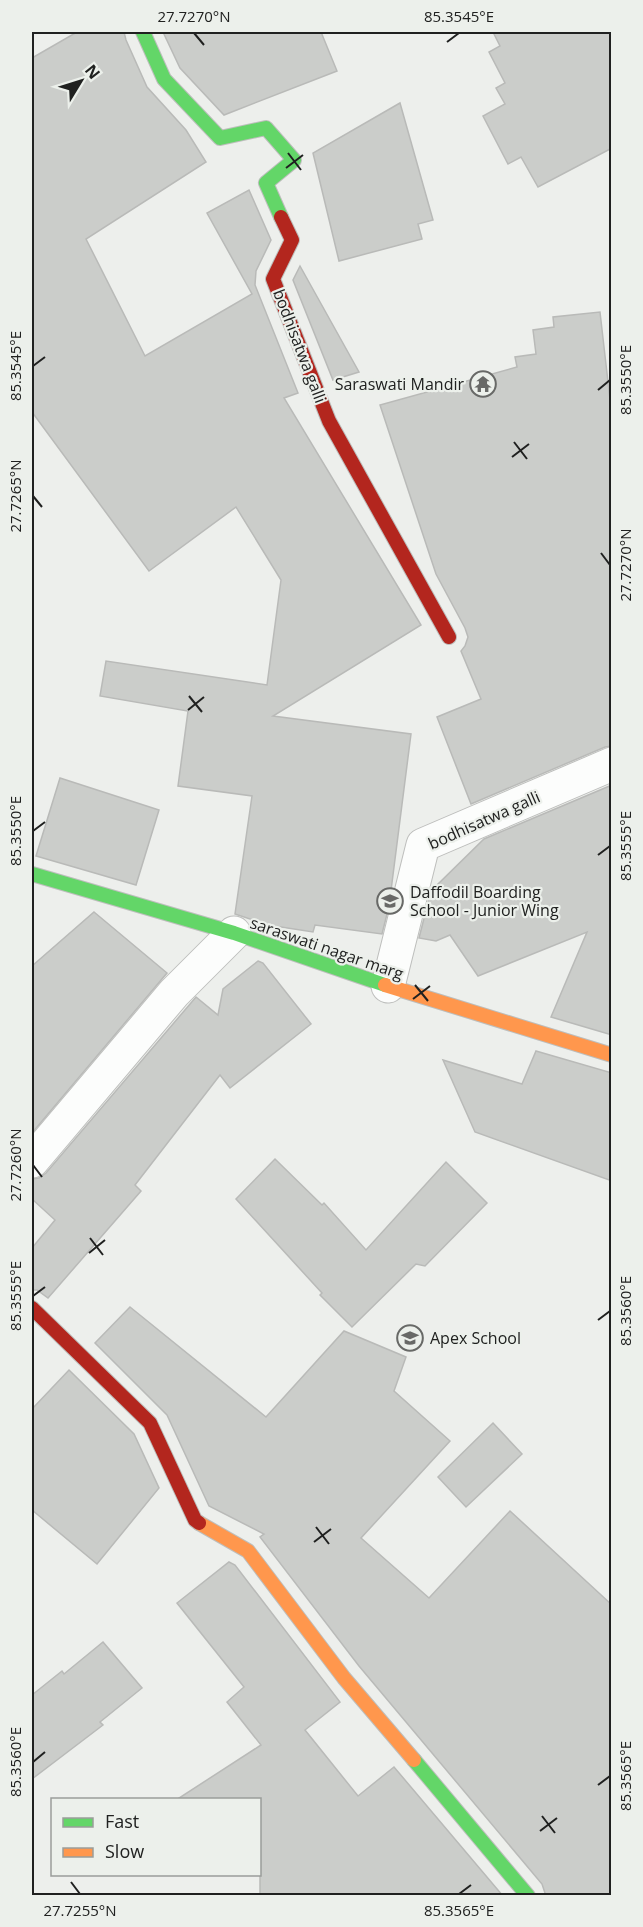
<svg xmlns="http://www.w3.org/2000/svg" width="643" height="1927" viewBox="0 0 643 1927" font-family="'Open Sans',sans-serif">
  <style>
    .building { fill: #cbcdca; stroke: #b9bab8; stroke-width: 1.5 }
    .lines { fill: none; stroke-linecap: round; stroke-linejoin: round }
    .street-casing { stroke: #bdbebc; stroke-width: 35 }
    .fast-casing { stroke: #bdbebc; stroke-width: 16 }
    .slow-casing { stroke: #bdbebc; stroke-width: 16 }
    .jam-casing { stroke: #bdbebc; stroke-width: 16 }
    .street { stroke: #fcfdfc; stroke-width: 33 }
    .fast { stroke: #63d668; stroke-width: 14 }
    .slow { stroke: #ff974d; stroke-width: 14 }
    .jam { stroke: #b3261e; stroke-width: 14 }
    .ticks { fill: none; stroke: #202120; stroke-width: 2 }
    .labels { text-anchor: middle; stroke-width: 4.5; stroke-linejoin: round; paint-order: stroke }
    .street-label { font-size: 16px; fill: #202120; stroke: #ecf0eb }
    .poi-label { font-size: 16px; fill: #202120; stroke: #ecf0eb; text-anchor: start }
    .neatline { fill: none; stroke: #202120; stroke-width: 2 }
    .ticks-label { font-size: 15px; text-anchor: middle; fill: #202120 }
  </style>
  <rect width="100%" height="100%" fill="#edefec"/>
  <g class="building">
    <polygon points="77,32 124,32 126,40 147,87 186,130 206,162 86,239 145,356 252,294 207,213 249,190 271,240 256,271 255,285 298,393 284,398 421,625 273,716 411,734 389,906 382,934 315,925 313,932 268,925 235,914 252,796 178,786 188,711 100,696 106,661 267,685 281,580 236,507 149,571 32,412 32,58"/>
    <polygon points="163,32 321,32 337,71 224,115 180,68"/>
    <polygon points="493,32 612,32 612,148 538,187 521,157 508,164 483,116 505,104 496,88 505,83 489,52 500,46"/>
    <polygon points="400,103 433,220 418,224 422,239 339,261 313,153"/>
    <polygon points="300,266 359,372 333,380 293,280"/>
    <polygon points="600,312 612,417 612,746 605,747 471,804 437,717 481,699 461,651 465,646 468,637 465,628 436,574 380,405 517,367 515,357 536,354 533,330 554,327 553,317"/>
    <polygon points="60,778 159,810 136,885 36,856"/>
    <polygon points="612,785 612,1035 551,1017 587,932 478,976 450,935 436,941 419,938 431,891 484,839"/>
    <polygon points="94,912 167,973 32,1133 32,966"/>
    <polygon points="258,961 263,963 311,1024 230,1088 220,1075 135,1185 141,1191 48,1298 37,1290 32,1290 32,1248 55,1220 32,1199 32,1179 39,1178 46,1173 196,997 218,1015 223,989"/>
    <polygon points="536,1051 612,1073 612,1181 475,1132 443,1060 522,1084"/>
    <polygon points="275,1159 322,1205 324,1203 366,1250 446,1162 487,1203 425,1266 416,1264 352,1327 320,1295 322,1293 236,1199"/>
    <polygon points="130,1307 266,1417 344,1331 406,1357 394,1391 450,1441 361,1538 429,1598 510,1511 612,1605 612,1896 546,1896 542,1884 359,1666 260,1537 264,1534 209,1506 167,1415 95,1343"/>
    <polygon points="69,1370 134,1434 159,1488 97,1564 32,1510 32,1409"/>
    <polygon points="493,1423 522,1454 466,1507 438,1477"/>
    <polygon points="229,1562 235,1565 340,1702 305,1730 358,1796 394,1767 503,1896 260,1896 260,1800 176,1800 261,1745 227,1702 244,1687 177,1603"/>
    <polygon points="103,1642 142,1688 100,1722 103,1725 32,1779 32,1695 62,1671 64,1674"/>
  </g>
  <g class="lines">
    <g class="street-casing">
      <g id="street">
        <polyline points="388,986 423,845 612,764"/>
        <polyline points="32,1161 174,993 234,933"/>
      </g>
    </g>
    <g class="fast-casing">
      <g id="fast">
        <polyline points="143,32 164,79 220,138 266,128 294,160 266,183 281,217"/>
        <polyline points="32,874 234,933 385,985"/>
        <polyline points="414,1760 528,1896"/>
      </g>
    </g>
    <g class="slow-casing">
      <g id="slow">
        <polyline points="385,985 612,1055"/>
        <polyline points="199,1523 248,1551 344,1678 414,1760"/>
      </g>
    </g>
    <g class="jam-casing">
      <g id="jam">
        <polyline points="281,217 292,240 273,279 329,421 449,637"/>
        <polyline points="32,1308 150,1423 195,1520 199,1523"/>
      </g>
    </g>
    <use href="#street" class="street"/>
    <use href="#fast" class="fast"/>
    <use href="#slow" class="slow"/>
    <use href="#jam" class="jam"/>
  </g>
  <path class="ticks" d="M194,33L204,45M447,42L459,33M288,153L301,170M286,168L303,155M33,366L45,357M598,390L610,380M514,442L527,459M512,457L529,444M33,496L42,507M601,553L610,565M189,696L202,712M188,710L204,697M33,831L45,822M598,855L610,846M415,985L428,1001M413,999L430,986M33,1165L42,1177M90,1238L103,1255M89,1253L105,1240M33,1296L45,1287M598,1320L610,1311M316,1527L329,1544M314,1542L331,1529M33,1762L45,1752M598,1785L610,1776M542,1816L555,1833M540,1831L557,1818M71,1882L80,1894M459,1894L471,1885"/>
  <defs>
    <g id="temple-ring" transform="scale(1.35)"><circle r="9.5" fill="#ecf0eb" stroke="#686967" stroke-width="1.5"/><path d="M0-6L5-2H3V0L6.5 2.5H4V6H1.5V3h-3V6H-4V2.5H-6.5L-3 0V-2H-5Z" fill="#686967"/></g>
    <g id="school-ring" transform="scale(1.35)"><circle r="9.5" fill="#ecf0eb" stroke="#686967" stroke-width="1.5"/><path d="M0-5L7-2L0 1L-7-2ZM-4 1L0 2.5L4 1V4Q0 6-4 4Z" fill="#686967"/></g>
  </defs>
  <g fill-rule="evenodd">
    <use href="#temple-ring" x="483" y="384"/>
    <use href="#school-ring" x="390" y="901"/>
    <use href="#school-ring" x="410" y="1338"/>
  </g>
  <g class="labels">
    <g class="street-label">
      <text transform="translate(300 346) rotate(69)" y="6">bodhisatwa galli</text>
      <text transform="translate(484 820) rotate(-24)" y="6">bodhisatwa galli</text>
      <text transform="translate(327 948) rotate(19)" y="6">saraswati nagar marg</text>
    </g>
    <g class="poi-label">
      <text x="464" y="390" text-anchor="end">Saraswati Mandir</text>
      <text x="410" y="898">Daffodil Boarding<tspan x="410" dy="18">School - Junior Wing</tspan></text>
      <text x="430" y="1344">Apex School</text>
    </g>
  </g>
  <rect width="643" height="1927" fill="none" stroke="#ecf0eb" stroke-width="66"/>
  <rect x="51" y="1798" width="210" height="78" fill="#ecf0eb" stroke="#9a9d9a" stroke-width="1.5"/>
  <rect x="63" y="1818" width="30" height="9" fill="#63d668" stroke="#9a9d9a" stroke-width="1.5"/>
  <text x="105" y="1828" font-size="18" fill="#202120">Fast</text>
  <rect x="63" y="1848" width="30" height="9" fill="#ff974d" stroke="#9a9d9a" stroke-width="1.5"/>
  <text x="105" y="1858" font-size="18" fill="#202120">Slow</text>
  <g transform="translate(81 81) rotate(52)" stroke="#ecf0eb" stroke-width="4.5" paint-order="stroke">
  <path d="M0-4.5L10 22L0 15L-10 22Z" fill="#202120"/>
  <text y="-9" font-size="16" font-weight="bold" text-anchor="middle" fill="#202120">N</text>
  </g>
  <rect x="33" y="33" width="577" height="1861" class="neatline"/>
  <g class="ticks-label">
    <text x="194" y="22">27.7270°N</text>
    <text x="459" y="22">85.3545°E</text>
    <text transform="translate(16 366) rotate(-90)" y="5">85.3545°E</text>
    <text transform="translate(626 380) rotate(-90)" y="5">85.3550°E</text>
    <text transform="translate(16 496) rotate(-90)" y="5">27.7265°N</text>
    <text transform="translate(626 565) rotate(-90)" y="5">27.7270°N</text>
    <text transform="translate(16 831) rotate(-90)" y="5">85.3550°E</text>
    <text transform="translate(626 846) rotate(-90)" y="5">85.3555°E</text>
    <text transform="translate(16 1165) rotate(-90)" y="5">27.7260°N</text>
    <text transform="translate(16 1296) rotate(-90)" y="5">85.3555°E</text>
    <text transform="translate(626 1311) rotate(-90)" y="5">85.3560°E</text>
    <text transform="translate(16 1762) rotate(-90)" y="5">85.3560°E</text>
    <text transform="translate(626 1776) rotate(-90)" y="5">85.3565°E</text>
    <text x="80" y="1916">27.7255°N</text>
    <text x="459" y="1916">85.3565°E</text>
  </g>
</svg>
